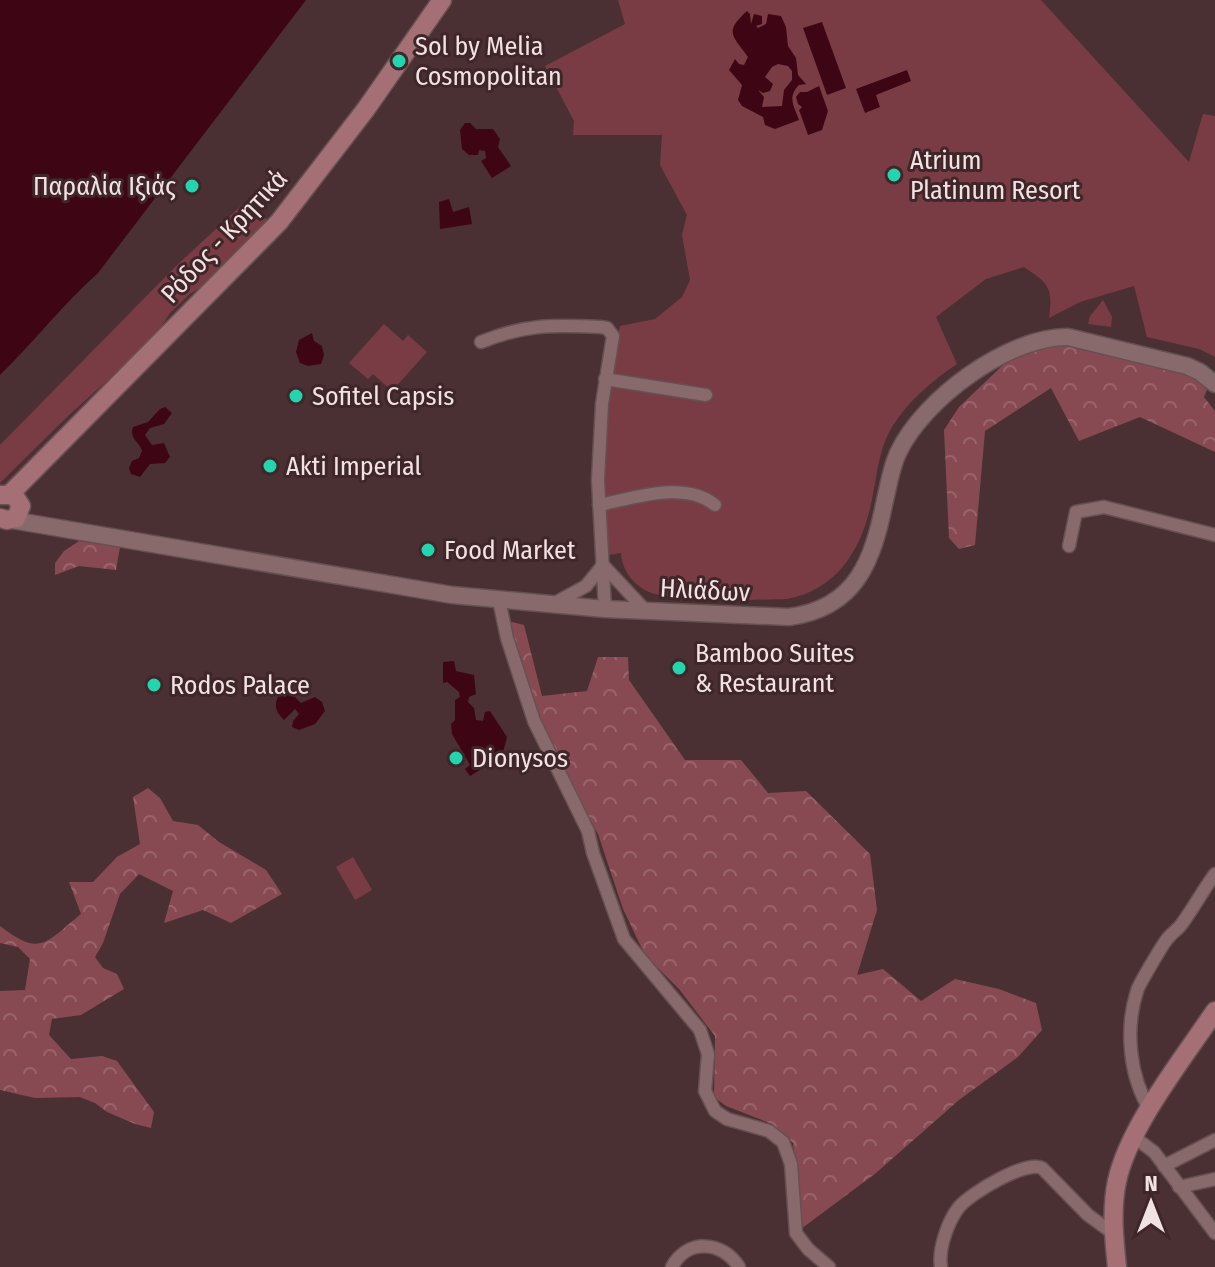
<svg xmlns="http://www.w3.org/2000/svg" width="1215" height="1267" viewBox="0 0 1215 1267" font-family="'Fira Sans Condensed',sans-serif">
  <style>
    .green { fill: #793c45 }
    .forest { fill: url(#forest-crowns) }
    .water { fill: #3e0614; fill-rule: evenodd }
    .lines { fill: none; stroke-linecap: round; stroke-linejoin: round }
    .minor-casing { stroke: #665052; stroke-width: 15 }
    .tertiary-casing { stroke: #665052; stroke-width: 19 }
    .secondary-casing { stroke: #665052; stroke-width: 21 }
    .minor { stroke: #886a6d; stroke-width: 12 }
    .tertiary { stroke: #886a6d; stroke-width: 16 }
    .secondary { stroke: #a46f75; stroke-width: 18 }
    .poi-dot { fill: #23d5af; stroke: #3f2629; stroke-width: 3 }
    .labels { text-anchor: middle; stroke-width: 6; stroke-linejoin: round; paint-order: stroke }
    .poi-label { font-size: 26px; fill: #f3e2e3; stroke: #3f2629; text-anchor: start }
    .street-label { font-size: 26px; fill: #f3e2e3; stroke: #3f2629 }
  </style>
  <defs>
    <pattern id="forest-crowns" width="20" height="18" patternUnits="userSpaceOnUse" patternTransform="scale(2)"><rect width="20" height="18" fill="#884a52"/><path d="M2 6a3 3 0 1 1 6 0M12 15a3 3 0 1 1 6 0" fill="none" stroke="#99646b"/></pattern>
  </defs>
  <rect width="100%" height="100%" fill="#4a3032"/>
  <g class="green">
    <path d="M618,0H1041L1189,162L1203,114L1215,116V357L1199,349L1147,337L1134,286L1080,302L1049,318C1053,287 1049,284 1024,267L986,279L936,317L957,364C932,381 908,401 892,427C878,450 877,479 871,504C861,551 836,590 787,599C758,600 673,602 649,592C633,585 622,570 621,553L609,555L603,493L607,387L620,326L655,319L682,297L690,280L682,235L687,215L660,165L662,135H573L574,121L545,66L625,24Z"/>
    <polygon points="244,203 268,220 214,279 190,294 170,313 154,338 67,417 0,483 0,445 176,266"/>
    <polygon points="1103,300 1112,317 1111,327 1088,324 1090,316"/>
    <polygon points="384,324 403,341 408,335 427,352 392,391 373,374 368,379 349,363"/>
    <polygon points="353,857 372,890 355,900 336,867"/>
  </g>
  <g class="forest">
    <polygon points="1045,346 1073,346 1160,367 1183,368 1208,387 1204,397 1215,411 1215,452 1140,417 1079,441 1051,388 985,431 975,545 959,549 949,538 944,430 959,407 1003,365 1017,356"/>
    <polygon points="79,541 120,547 116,570 79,566 55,575 55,563 64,551"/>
    <polygon points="500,619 524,625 542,696 587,691 598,657 628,657 629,680 685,760 741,760 768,793 806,791 870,854 877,910 857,975 883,969 921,1001 955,979 999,989 1036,1003 1042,1030 1018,1057 959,1100 876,1173 801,1229 793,1143 772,1124 726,1106 714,1097 715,1036 679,989 645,955 623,909 598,834 537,724"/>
    <path d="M148,788L160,798L173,821L198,825L219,842L266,870L282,894L231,923L203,910L164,923L173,891L139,874L120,894L103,943L95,957L103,968L117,974L124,989L81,1015L52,1019L49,1035L71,1059L102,1056L117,1061L154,1112L151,1128L135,1124L107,1112L95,1103L80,1097L35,1098L0,1090V991L25,990L30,959L18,947L0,943V926C41,958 46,942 81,914L69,882H93L117,857L140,844L133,797Z"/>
  </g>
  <g class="water">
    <path d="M0,0H306L98,273C63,304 34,342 0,375Z"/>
    <path d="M747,11L750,14L751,24L754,14L762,16V24L756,26L758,28L766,24L768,14L781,16L786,27L788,46L796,58L798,75L806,84L799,85C787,97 794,106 799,120L775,129L765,125L763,117L742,106L738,100L742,85L729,70L735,59L739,64L744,65L748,57C732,35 724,32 747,11ZM778,64L788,66L792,71V80L784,90L782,106L762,107L764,97L758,90L763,93L770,91L773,84L765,77L772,67Z"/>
    <polygon points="822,22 846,88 827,95 803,28"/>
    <polygon points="907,70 911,81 876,95 880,107 865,113 856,89"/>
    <polygon points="819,86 828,111 822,130 808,135 799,110 802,107 798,104 796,97 800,92 807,92"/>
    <polygon points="465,123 470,123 476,129 493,129 500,139 498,147 511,166 492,178 481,161 486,158 485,151 479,150 478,155 469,155 462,149 460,130"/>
    <polygon points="449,199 453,212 469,207 472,224 440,229 439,202"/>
    <polygon points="312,333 314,341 322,346 324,355 321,364 308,366 300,363 296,352 299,340"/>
    <path d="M165,407L172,413L164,424L150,428L145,435L152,445L164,443L170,457L165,463L150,464L140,477L131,474L129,468L132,461L139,458L142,451C139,441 129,439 133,427L148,422L160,409Z"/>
    <polygon points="454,661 456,671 474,675 476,694 469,697 468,702 474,708 476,720 483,721 485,712 490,711 507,737 501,760 504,763 498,766 490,754 485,753 480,770 470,776 465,769 470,765 452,734 451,724 455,720 455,700 460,697 459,692 447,682 443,683 443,662"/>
    <path d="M289,691L301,703L315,697L322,702L325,711L315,724L299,730L292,727L293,721L299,714L295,709L284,720C275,711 273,705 280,693Z"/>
  </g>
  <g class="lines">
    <g class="minor-casing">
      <g id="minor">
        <path d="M481,342C526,324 552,325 600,327L607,328L613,336L602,404L598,480L605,609"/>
        <polyline points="605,379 706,395"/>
        <path d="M599,505C634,498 685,480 715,505"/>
        <polyline points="1069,546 1076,512 1104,507 1215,535"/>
        <polyline points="603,565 646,611"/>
        <polyline points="499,600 507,638 534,721 588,831 593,853 624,939 700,1030 708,1054 705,1091 715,1111 727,1119 769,1131 783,1142 791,1164 796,1233 808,1249 829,1267"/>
        <polyline points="553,604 586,586 603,565"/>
        <path d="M1150,1110C1129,1076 1125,1028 1137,991C1138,986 1164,942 1168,938C1172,933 1177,930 1181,925C1193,909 1203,890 1215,874"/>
        <polyline points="1134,1137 1154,1152 1215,1233"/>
        <polyline points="1164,1166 1215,1140"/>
        <polyline points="1179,1187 1215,1179"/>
        <path d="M672,1267C687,1238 723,1241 739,1267"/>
        <path d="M941,1267C938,1249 948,1221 959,1207C971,1193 1026,1160 1042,1168L1088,1215L1114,1234"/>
      </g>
    </g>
    <g class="tertiary-casing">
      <path id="tertiary" d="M12,520L452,595L605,609L789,617C857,608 873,560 885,500C889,484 891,468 898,453C923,399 1009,336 1068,337L1187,366L1200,372L1215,384"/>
    </g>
    <g class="secondary-casing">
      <g id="secondary">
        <polyline points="10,494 279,222 366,109 442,0"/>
        <polyline points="0,518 7,520 16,518 21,506 14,495 1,495"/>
        <path d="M1117,1267C1114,1239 1111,1209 1117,1181C1129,1126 1183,1059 1215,1011"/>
      </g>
    </g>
    <use href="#minor" class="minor"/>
    <use href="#tertiary" class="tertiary"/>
    <use href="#secondary" class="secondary"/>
  </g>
  <g class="poi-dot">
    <circle cx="399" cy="61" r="8"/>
    <circle cx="894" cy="175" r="8"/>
    <circle cx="192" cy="186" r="8"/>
    <circle cx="296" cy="396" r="8"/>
    <circle cx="270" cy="466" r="8"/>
    <circle cx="428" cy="550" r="8"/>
    <circle cx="679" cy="668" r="8"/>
    <circle cx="154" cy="685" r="8"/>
    <circle cx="456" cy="758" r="8"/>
  </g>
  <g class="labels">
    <g class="poi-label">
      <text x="415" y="55">Sol by Melia<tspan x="415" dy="30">Cosmopolitan</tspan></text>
      <text x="910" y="169">Atrium<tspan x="910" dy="30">Platinum Resort</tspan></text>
      <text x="176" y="195" text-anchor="end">Παραλία Ιξιάς</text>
      <text x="312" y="405">Sofitel Capsis</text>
      <text x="286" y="475">Akti Imperial</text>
      <text x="444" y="559">Food Market</text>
      <text x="695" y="662">Bamboo Suites<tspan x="695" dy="30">&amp; Restaurant</tspan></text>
      <text x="170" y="694">Rodos Palace</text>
      <text x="472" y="767">Dionysos</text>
    </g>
    <g class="street-label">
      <text transform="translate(224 236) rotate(-47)" y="9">Ρόδος - Κρητικά</text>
      <text transform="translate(705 590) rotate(3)" y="9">Ηλιάδων</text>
    </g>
  </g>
  <g transform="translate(1151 1203)" stroke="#3f2629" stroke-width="6" paint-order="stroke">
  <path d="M0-6L14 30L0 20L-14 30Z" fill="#f3e2e3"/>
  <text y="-12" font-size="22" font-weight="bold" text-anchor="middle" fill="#f3e2e3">N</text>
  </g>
</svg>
